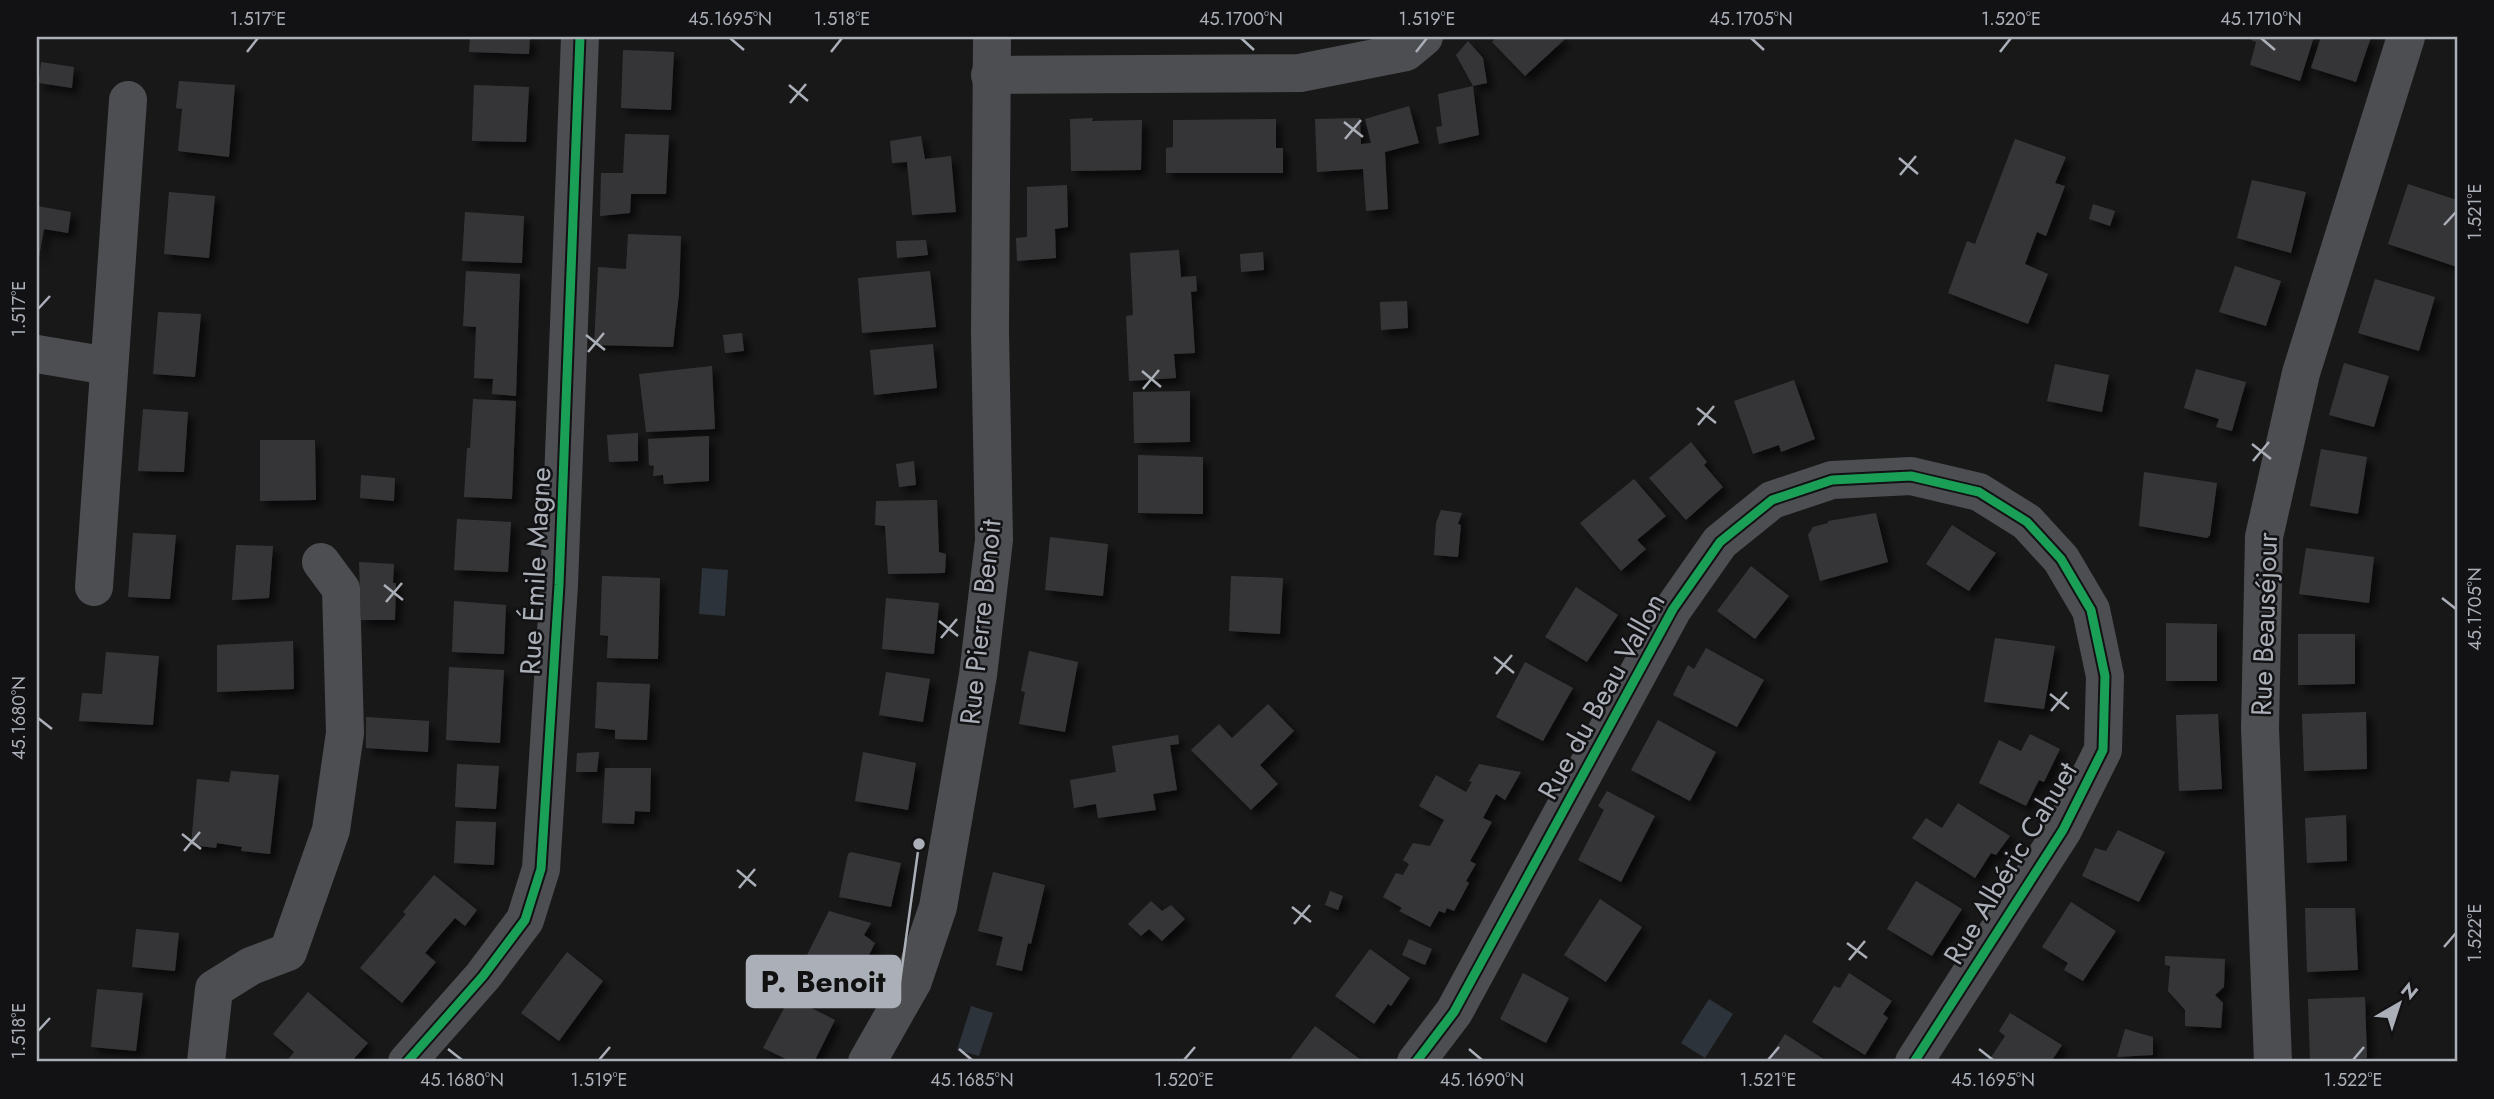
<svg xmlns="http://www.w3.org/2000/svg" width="2494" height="1099" viewBox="0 0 2494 1099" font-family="Jost,sans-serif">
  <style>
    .water { fill: #2c333a }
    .building { fill: #363638; filter: url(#shadow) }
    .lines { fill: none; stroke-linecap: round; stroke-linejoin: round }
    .street { stroke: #4d4e51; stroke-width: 38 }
    .cycleway-casing { stroke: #121214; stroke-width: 13 }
    .cycleway { stroke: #1a9f57; stroke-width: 9 }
    .ticks { fill: none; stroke: #aaafb8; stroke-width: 2.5 }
    .labels { text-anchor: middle; stroke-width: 5; stroke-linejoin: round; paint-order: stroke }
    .street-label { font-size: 28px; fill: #aaafb8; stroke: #121214 }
    .leader { fill: none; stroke: #aaafb8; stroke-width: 2.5 }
    .callout-dot { fill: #aaafb8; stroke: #121214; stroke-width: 2.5 }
    .callout { fill: #aaafb8; stroke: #aaafb8; stroke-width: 2.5 }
    .callout-label { font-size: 30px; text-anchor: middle; font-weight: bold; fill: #111 }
    .neatline { fill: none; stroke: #aaafb8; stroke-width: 2.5 }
    .ticks-label { font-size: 18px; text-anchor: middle; fill: #aaafb8 }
  </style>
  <defs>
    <filter id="shadow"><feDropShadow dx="6" dy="6" stdDeviation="3.5" flood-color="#0009"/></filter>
  </defs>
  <rect width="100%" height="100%" fill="#181818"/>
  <g class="water">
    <polygon points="702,568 728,570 725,616 699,614"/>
    <polygon points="1709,999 1733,1014 1705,1058 1681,1043"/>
    <polygon points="971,1006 993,1013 979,1056 957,1050"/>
  </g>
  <g class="building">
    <polygon points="470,37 530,37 529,54 469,52"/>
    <polygon points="1497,37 1561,37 1564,40 1525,76 1492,42"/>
    <polygon points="2252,37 2314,37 2300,81 2250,65 2256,42 2251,40"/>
    <polygon points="2321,37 2371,37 2356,82 2311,68"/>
    <polygon points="1468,41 1483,58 1487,83 1473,86 1456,55"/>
    <polygon points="623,50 674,52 671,110 621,108"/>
    <polygon points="41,62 74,67 72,88 39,83"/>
    <polygon points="179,81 235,85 229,157 178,151 182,109 176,108"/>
    <polygon points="474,85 529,87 526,142 472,141"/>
    <polygon points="1473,86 1479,135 1439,144 1436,127 1442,126 1438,94"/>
    <polygon points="1409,106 1419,143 1385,152 1388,209 1366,211 1363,169 1317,172 1315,119 1360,118 1361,144 1371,143 1365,119"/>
    <polygon points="1093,118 1092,121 1142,120 1141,170 1071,171 1070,119"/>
    <polygon points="1276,119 1276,148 1283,148 1283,173 1166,173 1166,148 1173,147 1173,120"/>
    <polygon points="625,134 669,135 666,194 631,194 630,213 600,216 601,173 623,173"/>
    <polygon points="921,136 925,159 951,156 956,212 912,215 907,162 892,163 890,141"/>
    <polygon points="2015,139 2066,157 2055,183 2065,186 2046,236 2037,232 2025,264 2048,274 2028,324 1948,293 1967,241 1975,244"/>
    <polygon points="2252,180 2306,192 2291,253 2237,238"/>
    <polygon points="2408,184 2457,200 2457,267 2388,244"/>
    <polygon points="1067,185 1068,227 1055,229 1056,258 1017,261 1016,238 1027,237 1027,187"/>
    <polygon points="169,192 215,196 209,258 164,254"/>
    <polygon points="2093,204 2115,211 2110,226 2089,219"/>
    <polygon points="37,206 71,212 68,233 44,229 38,263"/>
    <polygon points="465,212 524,216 522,263 462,261"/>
    <polygon points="628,234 681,236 679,293 673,347 594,345 598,267 626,269"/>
    <polygon points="926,240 928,255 897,258 896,241"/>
    <polygon points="1179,250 1181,277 1196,276 1197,291 1191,292 1195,353 1174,354 1176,378 1129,381 1126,316 1133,315 1130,253"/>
    <polygon points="1263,252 1264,270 1241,272 1240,254"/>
    <polygon points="2235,266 2281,281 2266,326 2219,312"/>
    <polygon points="466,271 520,274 516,396 492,394 493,379 474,378 476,327 463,326"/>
    <polygon points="930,271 936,327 862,333 858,278"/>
    <polygon points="2375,279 2435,297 2419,351 2358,333"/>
    <polygon points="1407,301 1408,328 1381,330 1380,302"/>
    <polygon points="158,312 201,314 195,377 153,374"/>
    <polygon points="742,333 744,351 725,353 723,335"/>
    <polygon points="933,344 937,388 874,395 870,350"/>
    <polygon points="2344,363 2389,376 2374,427 2329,415"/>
    <polygon points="2055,364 2109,375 2102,412 2047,401"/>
    <polygon points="712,366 715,429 646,432 639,374"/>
    <polygon points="2196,369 2246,382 2232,431 2216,427 2219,419 2184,408"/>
    <polygon points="1794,380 1815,439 1781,452 1779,445 1753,454 1734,401"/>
    <polygon points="1190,391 1190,442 1134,443 1133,392"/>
    <polygon points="473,399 516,401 512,499 464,497 467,448 470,448"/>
    <polygon points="143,409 188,412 184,472 138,471"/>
    <polygon points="638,433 638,461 609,462 607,435"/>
    <polygon points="709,436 709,481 664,484 663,475 653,476 654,466 649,465 648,439"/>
    <polygon points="260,440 315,440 316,500 260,501"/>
    <polygon points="1691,442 1707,462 1704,465 1723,487 1686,520 1649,478"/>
    <polygon points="2321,449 2367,457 2358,514 2310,506"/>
    <polygon points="1138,455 1203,457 1203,514 1138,513"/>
    <polygon points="914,461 916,485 899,487 896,464"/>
    <polygon points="2144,472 2217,483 2210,535 2207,538 2139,526"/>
    <polygon points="361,475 395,478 394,501 360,498"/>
    <polygon points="1634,479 1666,516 1637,540 1646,549 1621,571 1580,523"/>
    <polygon points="937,500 939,552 946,554 945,573 888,574 885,526 875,525 876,501"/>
    <polygon points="1441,510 1462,513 1458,524 1461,525 1458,557 1434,555 1436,523"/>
    <polygon points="1876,513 1888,562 1820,581 1808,535 1813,527 1828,523 1828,521"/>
    <polygon points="457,519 511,522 508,572 454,570"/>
    <polygon points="1952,525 1996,553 1969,591 1926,564"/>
    <polygon points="133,533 176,535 170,599 128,597"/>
    <polygon points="1050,537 1108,544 1103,596 1045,590"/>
    <polygon points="236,545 273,546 269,598 232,600"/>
    <polygon points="2306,548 2374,557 2369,603 2299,594"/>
    <polygon points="359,562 394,564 393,583 396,583 395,620 361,620"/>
    <polygon points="1751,566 1789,596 1755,639 1717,611"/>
    <polygon points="602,576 660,578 658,659 607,658 608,636 600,635"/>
    <polygon points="1231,576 1283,578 1280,634 1229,631"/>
    <polygon points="1576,587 1618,615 1587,662 1545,637"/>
    <polygon points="886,598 939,603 934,654 882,649"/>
    <polygon points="454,601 506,605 504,654 452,652"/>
    <polygon points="2166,623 2217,624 2217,681 2166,681"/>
    <polygon points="2298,634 2355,634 2355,684 2298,685"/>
    <polygon points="1995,638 2055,646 2044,709 1984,702"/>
    <polygon points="293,641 294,689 217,692 217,645"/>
    <polygon points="1706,648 1764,680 1737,727 1673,695 1688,665 1694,669"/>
    <polygon points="1029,651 1078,662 1065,732 1019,724 1025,692 1021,691"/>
    <polygon points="106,652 159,656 153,725 79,721 82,693 102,694"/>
    <polygon points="1525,662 1573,688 1543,741 1496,717"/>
    <polygon points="449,667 504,670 500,743 446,740"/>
    <polygon points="886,672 930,679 923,722 879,715"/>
    <polygon points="597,682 650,684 647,740 615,739 615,730 595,728"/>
    <polygon points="1268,704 1294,731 1260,765 1278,784 1251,810 1191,750 1219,724 1232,738"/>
    <polygon points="2366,712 2367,769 2304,771 2302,714"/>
    <polygon points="2218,714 2222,789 2179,791 2176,715"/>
    <polygon points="366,717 429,721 428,752 366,748"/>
    <polygon points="1658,720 1716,752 1690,801 1631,770"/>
    <polygon points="2030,734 2060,749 2044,782 2039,780 2026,806 1979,783 1999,740 2021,751"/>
    <polygon points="1178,735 1179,744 1170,745 1177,790 1153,794 1156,810 1098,818 1096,804 1074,808 1070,780 1116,772 1112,746"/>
    <polygon points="599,752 597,772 576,772 577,753"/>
    <polygon points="863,752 916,763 908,810 855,801"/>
    <polygon points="457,764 499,766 496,809 455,807"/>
    <polygon points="1479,764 1521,772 1505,800 1496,794 1483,818 1492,822 1470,861 1476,864 1466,881 1469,883 1454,911 1447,908 1445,913 1439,911 1430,927 1399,911 1402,908 1383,897 1396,873 1403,875 1409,864 1403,860 1413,843 1430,846 1444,820 1419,806 1436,775 1466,792 1472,782 1469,781"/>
    <polygon points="605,768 651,768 650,812 635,811 634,824 602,823"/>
    <polygon points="231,771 279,775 270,854 241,851 242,847 217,843 216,848 191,845 197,779 229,782"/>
    <polygon points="1607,791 1655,816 1621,882 1578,860 1604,810 1598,806"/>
    <polygon points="1958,803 2010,836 1996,855 1991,853 1975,878 1912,838 1926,818 1942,828"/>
    <polygon points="2346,815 2347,861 2307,863 2305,818"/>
    <polygon points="456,821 496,822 494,865 454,863"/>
    <polygon points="2118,830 2165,852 2139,902 2082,876 2095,848 2106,851"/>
    <polygon points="851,852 901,863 891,907 839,897 848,854"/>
    <polygon points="993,872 1045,885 1031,944 1028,943 1022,971 996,965 1003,937 978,931"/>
    <polygon points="434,875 477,910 465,926 455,918 436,940 425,953 436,962 402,1003 360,968 406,914 403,912"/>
    <polygon points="1916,881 1962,909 1932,956 1887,929"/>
    <polygon points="1330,891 1343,896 1338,910 1325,905"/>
    <polygon points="1600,899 1642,927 1606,982 1564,955"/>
    <polygon points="1151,901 1162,911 1171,905 1185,919 1162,941 1149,929 1141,936 1128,924"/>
    <polygon points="2071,902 2116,931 2083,981 2064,970 2068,963 2042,947"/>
    <polygon points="2305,908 2355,908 2358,970 2307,972"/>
    <polygon points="829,911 871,923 864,935 875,943 851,992 801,967"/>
    <polygon points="136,929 179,933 175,971 132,967"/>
    <polygon points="1409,939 1432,949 1425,965 1402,955"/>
    <polygon points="1370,949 1410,978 1391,1006 1388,1004 1374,1024 1335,996"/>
    <polygon points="567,952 603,981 559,1041 521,1013"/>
    <polygon points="2165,956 2225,959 2224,987 2215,995 2223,1003 2221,1028 2185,1026 2185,1010 2168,991 2170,966 2165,965"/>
    <polygon points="1523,973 1569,998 1546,1043 1500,1019"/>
    <polygon points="1849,973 1892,1001 1883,1014 1888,1018 1865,1055 1812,1022 1834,986 1840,988"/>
    <polygon points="97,989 143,993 136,1051 91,1047"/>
    <polygon points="308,992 368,1043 351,1062 286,1062 294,1052 273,1034"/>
    <polygon points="790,997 835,1020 814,1062 792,1062 763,1048"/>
    <polygon points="2365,997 2367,1058 2310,1061 2308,999"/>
    <polygon points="2010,1013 2062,1045 2051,1062 1988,1062 2005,1036 1999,1031"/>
    <polygon points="1315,1026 1361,1060 1360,1062 1288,1062"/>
    <polygon points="2125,1029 2153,1037 2153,1055 2117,1057"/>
    <polygon points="1785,1034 1828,1062 1767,1062"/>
  </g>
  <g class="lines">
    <g class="street">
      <polyline points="990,75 1300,73 1406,52 1424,37"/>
      <polyline points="37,354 108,366"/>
      <polyline points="94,587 128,100"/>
      <polyline points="206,1062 214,989 251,966 288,952 331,830 345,733 341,589 321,562"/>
      <polyline points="407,1062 483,976 525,920 541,869 559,585 580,37"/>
      <polyline points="867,1062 913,981 938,907 978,675 994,540 990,333 992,37"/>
      <polyline points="1416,1062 1454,1012 1673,609 1720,542 1772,500 1832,480 1911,476 1979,492 2027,522 2061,559 2091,610 2105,676 2103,750 2063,830 1914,1062"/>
      <polyline points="2273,1062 2260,728 2264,537 2301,373 2406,37"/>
    </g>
    <g class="cycleway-casing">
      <g id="cycleway">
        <polyline points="407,1062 483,976 525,920 541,869 559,585 580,37"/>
        <polyline points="1416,1062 1454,1012 1673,609 1720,542 1772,500 1832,480 1911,476 1979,492 2027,522 2061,559 2091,610 2105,676 2103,750 2063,830 1914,1062"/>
      </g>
    </g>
    <use href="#cycleway" class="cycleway"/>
  </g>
  <path class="ticks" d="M730,38L744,50M1241,38L1254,50M1751,38L1764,50M2261,38L2275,50M247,52L258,38M831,52L842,38M1416,52L1427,38M2000,52L2011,38M789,85L808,101M790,103L806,84M1344,122L1363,137M1345,139L1361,120M1899,158L1918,174M1900,175L1916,156M2444,225L2456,212M38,309L50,296M586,335L605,350M588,352L604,333M1142,371L1161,387M1143,389L1159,370M1697,408L1716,423M1698,425L1714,406M2252,444L2271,459M2253,461L2269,442M384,585L403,600M2442,598L2456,609M386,602L402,583M939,621L958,636M941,638L957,619M1494,657L1514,673M1496,674L1512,655M2050,694L2069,709M2051,711L2067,692M38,718L52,729M182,834L201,849M184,851L200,832M737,870L756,886M739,888L755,869M1292,907L1311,922M1294,924L1310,905M1847,943L1867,958M2444,947L2456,933M1849,960L1865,941M38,1031L50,1018M448,1049L462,1060M959,1049L972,1060M1469,1049L1482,1060M1979,1049L1993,1060M599,1060L610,1047M1184,1060L1195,1047M1768,1060L1779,1047M2353,1060L2364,1047"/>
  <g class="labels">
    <g class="street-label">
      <text transform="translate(535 571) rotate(-87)" y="10">Rue Émile Magne</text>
      <text transform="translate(980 622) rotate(-84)" y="10">Rue Pierre Benoit</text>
      <text transform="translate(2264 624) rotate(-88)" y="10">Rue Beauséjour</text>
      <text transform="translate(1601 696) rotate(-61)" y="10">Rue du Beau Vallon</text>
      <text transform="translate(2010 863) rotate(-59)" y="10">Rue Albéric Cahuet</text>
    </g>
  </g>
  <path class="leader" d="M919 844L900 982"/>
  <circle class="callout-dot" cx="919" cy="844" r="7"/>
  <rect class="callout" x="747" y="956" width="153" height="51" rx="7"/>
  <g class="callout-label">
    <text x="823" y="992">P. Benoit</text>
  </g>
  <rect width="2494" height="1099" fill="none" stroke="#121214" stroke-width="77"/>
  <g transform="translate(2399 1004) rotate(39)" stroke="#121214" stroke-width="5" paint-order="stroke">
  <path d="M0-5L12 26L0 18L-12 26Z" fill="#aaafb8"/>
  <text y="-10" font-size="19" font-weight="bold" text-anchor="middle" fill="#aaafb8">N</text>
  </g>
  <rect x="38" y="38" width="2418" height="1022" class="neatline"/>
  <g class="ticks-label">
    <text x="258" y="25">1.517°E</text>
    <text x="730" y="25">45.1695°N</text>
    <text x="842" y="25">1.518°E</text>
    <text x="1241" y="25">45.1700°N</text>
    <text x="1427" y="25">1.519°E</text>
    <text x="1751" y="25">45.1705°N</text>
    <text x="2011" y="25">1.520°E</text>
    <text x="2261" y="25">45.1710°N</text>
    <text transform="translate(2475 212) rotate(-90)" y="6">1.521°E</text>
    <text transform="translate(19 309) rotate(-90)" y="6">1.517°E</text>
    <text transform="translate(2475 609) rotate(-90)" y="6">45.1705°N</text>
    <text transform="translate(19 718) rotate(-90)" y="6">45.1680°N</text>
    <text transform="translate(2475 933) rotate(-90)" y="6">1.522°E</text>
    <text transform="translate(19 1031) rotate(-90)" y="6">1.518°E</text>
    <text x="462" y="1086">45.1680°N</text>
    <text x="599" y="1086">1.519°E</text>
    <text x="972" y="1086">45.1685°N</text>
    <text x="1184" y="1086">1.520°E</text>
    <text x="1482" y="1086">45.1690°N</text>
    <text x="1768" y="1086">1.521°E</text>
    <text x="1993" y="1086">45.1695°N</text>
    <text x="2353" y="1086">1.522°E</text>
  </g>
</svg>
